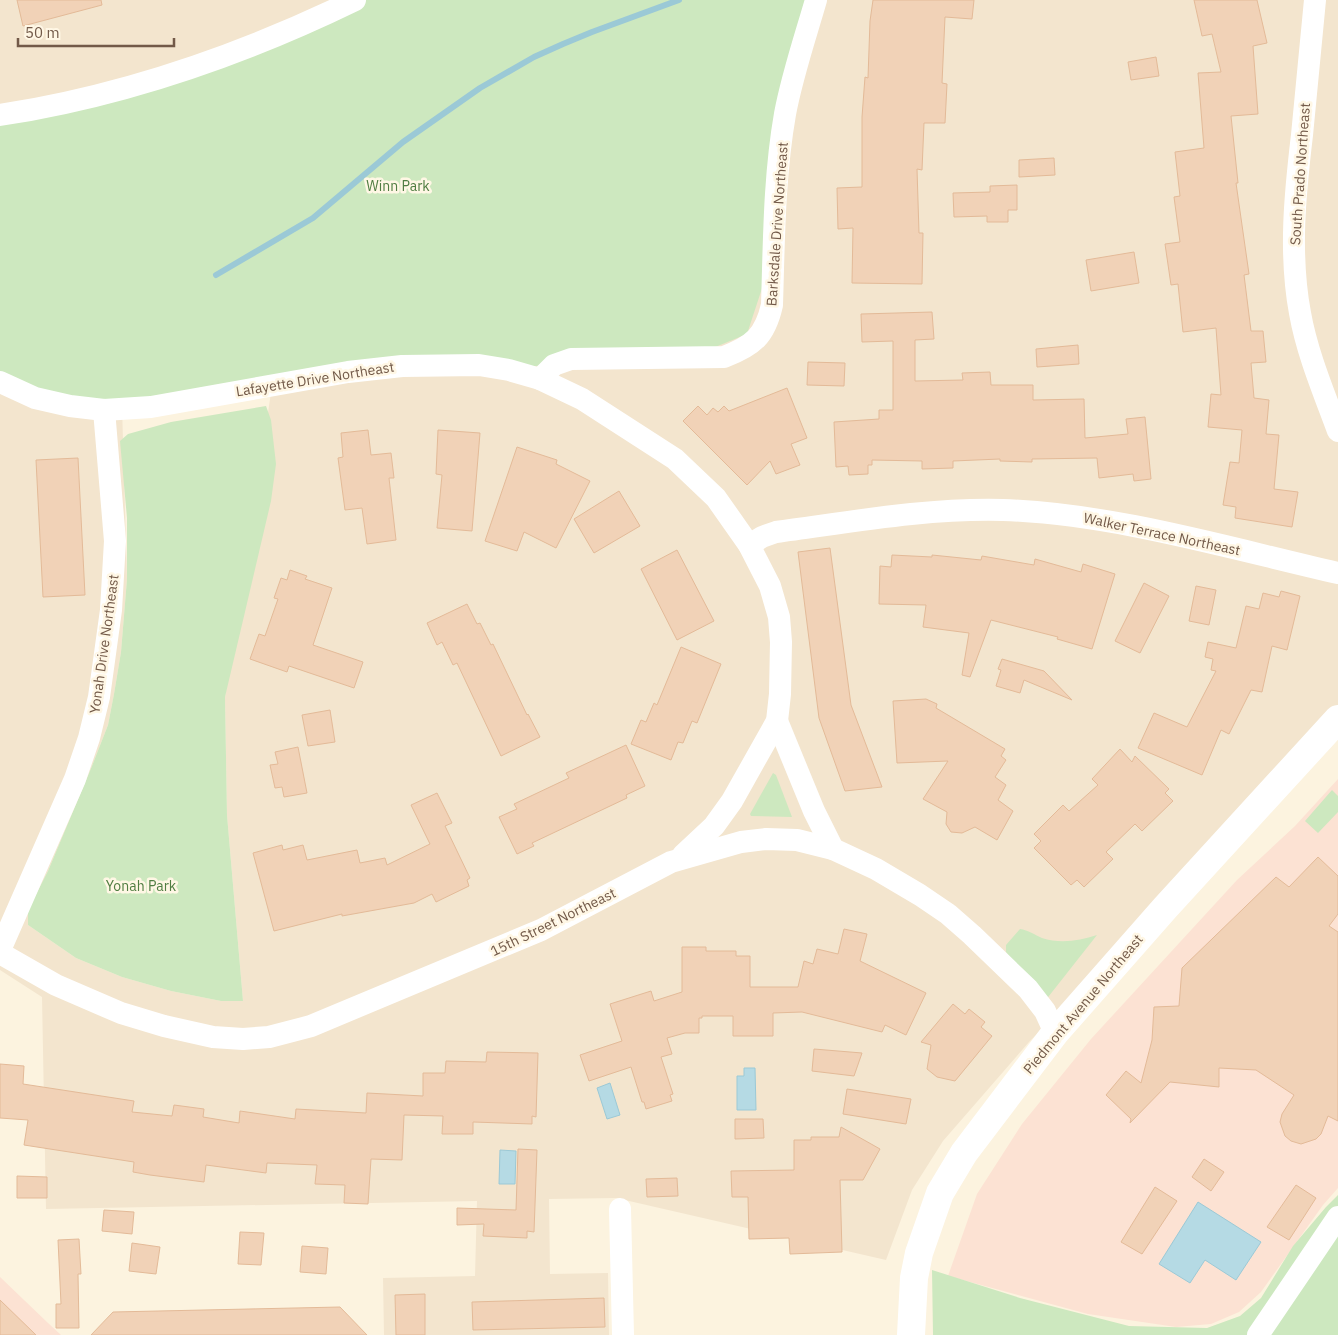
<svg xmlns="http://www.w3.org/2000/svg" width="1338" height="1335" viewBox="0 0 1338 1335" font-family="'IBM Plex Sans',sans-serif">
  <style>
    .residential { fill: #f3e5ce }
    .commercial { fill: #fce2d3 }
    .green { fill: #cde8bf }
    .water { fill: #b5dae4; stroke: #9bc9d6 }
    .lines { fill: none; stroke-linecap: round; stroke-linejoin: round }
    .stream { stroke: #9bc9d6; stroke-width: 6 }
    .building { fill: #f1d2b7; stroke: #e3ba98 }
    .street { stroke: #fff; stroke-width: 22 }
    .secondary { stroke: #fff; stroke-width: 28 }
    .labels { text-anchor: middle; stroke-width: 5; stroke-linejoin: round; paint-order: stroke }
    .street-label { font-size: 14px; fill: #725948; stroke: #fff7e5 }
    .park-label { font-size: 14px; fill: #507d42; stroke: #fff7e5 }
  </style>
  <rect width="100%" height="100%" fill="#fcf3df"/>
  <g class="residential">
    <polygon points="0,0 354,0 77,105 0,115"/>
    <polygon points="809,0 1338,0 1338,734 1029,1042 943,1141 912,1190 886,1260 616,1198 549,1199 550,1274 608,1273 609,1335 384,1335 383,1278 475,1276 477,1201 46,1209 42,997 0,970 0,375 122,406 127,579 121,652 114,694 108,725 92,766 48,871 28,910 28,925 76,958 122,977 171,991 221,1001 243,1001 227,815 225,697 272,386 380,373 686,359"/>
  </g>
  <g class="commercial">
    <polygon points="1338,779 1338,1188 1323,1205 1261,1292 1239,1312 1211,1324 1176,1327 1088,1314 948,1276 977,1194 1022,1124 1091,1039 1237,880 1295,826"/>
    <polygon points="0,1277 48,1323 61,1335 0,1335"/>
  </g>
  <g class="green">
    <polygon points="354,0 809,0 770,264 747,334 686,359 380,373 98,409 0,375 0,115 77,105"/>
    <polygon points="266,406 271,420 276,464 271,501 225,697 227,815 243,1001 221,1001 171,991 122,977 76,958 28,925 28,910 48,871 92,766 108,725 114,694 121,652 127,579 127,518 120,441 128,434 171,422"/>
    <polygon points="773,773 776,775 792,817 751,816 750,814"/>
    <polygon points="1332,790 1338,796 1338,812 1318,833 1305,821"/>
    <path d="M1020,929C1028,930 1035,935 1042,938C1060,944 1079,941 1097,935L1045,1001L1006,952V945Z"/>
    <polygon points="1338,1195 1338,1335 933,1335 932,1270 1020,1298 1129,1326 1207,1328 1240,1316 1261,1298 1293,1246 1326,1207"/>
  </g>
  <g class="water">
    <polygon points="744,1068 755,1068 756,1110 737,1110 737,1076 744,1076"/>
    <polygon points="610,1083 620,1115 607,1119 597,1088"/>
    <polygon points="500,1150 516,1151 515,1184 499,1184"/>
    <polygon points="1198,1202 1261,1242 1236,1280 1205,1260 1190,1283 1159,1264"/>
  </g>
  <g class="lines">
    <polyline class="stream" points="216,275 313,218 403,142 480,88 534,57 563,44 592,32 679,0"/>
  </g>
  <g class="building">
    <polygon points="17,0 101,0 102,5 23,26"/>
    <polygon points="873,0 974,0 972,19 945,17 942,83 947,84 945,123 924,123 922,170 917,169 919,233 923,233 922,284 852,283 853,228 838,229 837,188 862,187 862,117 865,77 868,78 870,21"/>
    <polygon points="1194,0 1257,0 1267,43 1253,46 1258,114 1231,116 1238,183 1236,183 1249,274 1244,275 1251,331 1263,331 1266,362 1251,363 1254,398 1269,400 1266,434 1279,435 1274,489 1298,492 1292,527 1235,518 1236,507 1223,505 1230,462 1239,463 1242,430 1208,427 1211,394 1221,395 1216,328 1183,332 1178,284 1171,285 1165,244 1180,242 1174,197 1180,196 1175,152 1204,148 1198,73 1221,72 1212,34 1202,36"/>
    <polygon points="1156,57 1159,76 1131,80 1128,62"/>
    <polygon points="1054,158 1055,175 1019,177 1019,160"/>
    <polygon points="1017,185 1017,210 1008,210 1008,222 987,222 987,216 954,217 953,193 990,192 990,186"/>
    <polygon points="1134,252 1139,283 1091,291 1086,260"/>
    <polygon points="932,312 934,339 915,340 915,381 963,380 962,373 990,372 991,385 1033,385 1033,400 1084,399 1085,438 1128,434 1126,419 1145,417 1151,479 1134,481 1133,474 1099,478 1097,458 1032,459 1032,462 1000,461 1000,459 953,461 953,468 922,469 922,461 872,460 872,465 868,465 868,474 849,475 848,466 836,467 834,422 879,419 879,410 893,410 893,341 862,342 861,314"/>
    <polygon points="1078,345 1079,364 1037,367 1036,349"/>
    <polygon points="808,362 845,363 844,386 807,385"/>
    <polygon points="787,388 807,438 791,444 800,465 776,474 770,461 747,485 683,421 698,406 707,415 713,408 718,412 724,406 729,411"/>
    <polygon points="368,430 371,455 391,453 394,478 389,478 396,540 367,544 362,508 345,510 338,458 343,457 341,433"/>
    <polygon points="438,430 480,433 472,531 437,528 442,475 436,474"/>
    <polygon points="517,447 557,460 556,464 590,481 556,548 524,532 517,551 485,541"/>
    <polygon points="78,458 85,595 43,597 36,460"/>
    <polygon points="619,491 640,526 594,553 574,519"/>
    <polygon points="830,548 851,705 882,787 845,791 819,718 798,552"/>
    <polygon points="677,550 714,621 677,640 641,569"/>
    <polygon points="892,555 932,557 932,555 981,560 982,556 1034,565 1035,559 1081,572 1083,564 1115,574 1092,649 1057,639 1058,637 991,620 970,677 962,675 969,633 923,627 926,605 879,604 880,566 891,567"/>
    <polygon points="290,570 307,576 305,579 332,588 313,645 363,662 354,688 289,666 287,672 250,659 259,634 265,636 278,599 274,598 281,578 287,580"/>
    <polygon points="1144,583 1169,596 1140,653 1115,641"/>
    <polygon points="1196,586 1216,590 1209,625 1189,621"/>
    <polygon points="1281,591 1300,596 1287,650 1272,646 1262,692 1251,690 1229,734 1221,730 1202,775 1138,748 1154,713 1187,727 1216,671 1211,670 1213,659 1205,657 1208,642 1236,648 1246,606 1259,609 1263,593 1279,597"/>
    <polygon points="467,604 477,624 480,623 491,645 493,644 527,715 528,714 540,737 501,756 457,663 453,665 442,642 437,645 427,623"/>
    <polygon points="681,647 721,664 697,723 692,721 683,743 678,742 671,760 631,744 641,720 646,722 654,703 657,705"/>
    <polygon points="1002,659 1044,671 1072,700 1024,680 1020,693 996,686 1001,670 998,669"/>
    <polygon points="926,699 937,704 936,708 1005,749 1001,756 1006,760 995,777 1006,785 998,800 1013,811 997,840 975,827 962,833 951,832 946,824 947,812 923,799 948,761 897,763 893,701"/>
    <polygon points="330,710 335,742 308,746 302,715"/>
    <polygon points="626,745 645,786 626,795 627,798 532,843 534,846 517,854 499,817 517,809 514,804 569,778 566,773"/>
    <polygon points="298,747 307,793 284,797 282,787 275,788 270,765 278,764 275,752"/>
    <polygon points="1120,749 1132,762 1135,756 1169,789 1165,793 1173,801 1142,831 1135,824 1106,852 1113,859 1084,887 1077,880 1071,885 1034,848 1041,841 1034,834 1063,805 1069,811 1098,785 1092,779"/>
    <polygon points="437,793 452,823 445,826 470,878 467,880 469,886 436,902 432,894 414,903 342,916 342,914 274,931 253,853 282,845 283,850 303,845 307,860 357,850 360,863 385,858 387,865 430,844 411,805"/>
    <polygon points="1318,857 1338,876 1338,914 1329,926 1338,932 1338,1121 1328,1116 1321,1134 1316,1139 1301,1144 1291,1141 1285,1136 1280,1122 1282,1114 1294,1095 1256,1070 1219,1068 1219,1087 1170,1082 1130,1123 1131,1119 1106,1095 1126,1071 1141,1083 1152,1040 1154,1007 1179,1006 1182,968 1276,877 1289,887"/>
    <polygon points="844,929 867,934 860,961 926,993 906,1035 885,1025 882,1032 802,1012 773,1013 773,1036 733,1036 733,1016 702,1016 702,1018 699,1018 699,1033 685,1033 667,1038 672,1054 661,1057 673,1094 670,1095 672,1101 646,1109 644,1102 642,1102 631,1067 589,1081 580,1055 622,1041 610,1004 651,991 654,1001 682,992 682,947 706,947 706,951 736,951 736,956 750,956 750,987 798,987 804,961 813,964 817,949 838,954"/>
    <polygon points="953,1004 965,1014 969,1009 985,1022 981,1027 992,1036 955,1081 937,1077 927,1069 931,1045 921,1042"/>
    <polygon points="814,1049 862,1053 854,1076 812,1071"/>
    <polygon points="487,1052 538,1053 536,1117 532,1116 532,1124 473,1122 473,1134 442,1134 443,1116 404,1115 402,1160 371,1159 368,1204 344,1203 345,1185 315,1184 317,1165 267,1163 266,1173 206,1165 204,1182 150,1175 133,1172 134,1162 24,1145 28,1120 0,1118 0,1064 24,1066 23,1084 134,1101 132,1112 172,1116 174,1105 204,1109 203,1117 239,1123 240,1111 295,1119 296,1109 366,1113 367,1093 423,1096 423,1073 445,1073 446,1061 486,1062"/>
    <polygon points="847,1089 911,1099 906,1124 843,1114"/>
    <polygon points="735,1119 763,1119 764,1138 735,1139"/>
    <polygon points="841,1127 880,1149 863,1180 840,1180 842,1252 790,1254 789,1238 749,1239 748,1197 732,1197 731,1171 794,1170 794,1140 811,1140 811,1137 839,1137"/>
    <polygon points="518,1149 537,1150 534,1232 527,1231 527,1238 483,1236 484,1224 457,1225 457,1208 516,1210"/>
    <polygon points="1204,1159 1224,1172 1211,1191 1192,1177"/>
    <polygon points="17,1176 47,1177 47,1198 17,1198"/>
    <polygon points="677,1178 678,1196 647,1197 646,1179"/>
    <polygon points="1296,1185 1316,1198 1289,1240 1267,1227"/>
    <polygon points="1155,1187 1177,1201 1142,1254 1121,1242"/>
    <polygon points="104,1210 134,1212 132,1234 102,1231"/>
    <polygon points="240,1232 264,1233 261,1265 238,1264"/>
    <polygon points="79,1239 81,1274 78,1274 79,1328 56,1328 56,1304 61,1304 58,1240"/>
    <polygon points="132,1243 160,1247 156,1274 129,1271"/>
    <polygon points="302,1246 328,1248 326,1274 300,1272"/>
    <polygon points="425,1294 425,1335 396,1335 395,1295"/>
    <polygon points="604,1298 605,1327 473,1330 472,1302"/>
    <polygon points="0,1300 36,1335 0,1335"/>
    <polygon points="340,1307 367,1335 91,1335 113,1312"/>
  </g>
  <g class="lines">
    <g class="street">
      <path d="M1315,0C1311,45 1306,90 1302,135C1295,194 1289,254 1300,313C1307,353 1324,393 1338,431"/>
      <path d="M0,115C123,96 244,54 355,0"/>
      <path d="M540,379L554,365L571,359L724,357C753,346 765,336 772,305C774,241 774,177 785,114C792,76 805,38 816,0"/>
      <polyline points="0,382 35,398 70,406 104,410 151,407 348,372 402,366 479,365 509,370 540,379 582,399 675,459 716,498 749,545 770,586 779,617 781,642 780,694 777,721 732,801 714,826 683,855"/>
      <path d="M749,545L762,537L776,532C851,522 927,508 1003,510C1115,514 1228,548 1338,573"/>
      <polyline points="777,721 814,811 833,849"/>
      <polyline points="0,950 75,779 89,738 99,697 111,610 115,541 104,410"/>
      <polyline points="0,953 56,985 121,1013 164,1026 213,1037 243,1039 269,1037 311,1026 541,930 671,862 741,842 766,839 797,840 833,849 876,869 920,895 948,914 972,935 1028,989 1045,1011 1055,1033"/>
      <polyline points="620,1209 623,1335"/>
      <polyline points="1258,1335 1338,1217"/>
    </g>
    <polyline class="secondary" points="911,1335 914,1278 919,1253 940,1193 964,1153 1055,1033 1165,908 1338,719"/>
  </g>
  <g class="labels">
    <g class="street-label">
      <text transform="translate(1300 174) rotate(-86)" y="5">South Prado Northeast</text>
      <text transform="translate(777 224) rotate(-86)" y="5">Barksdale Drive Northeast</text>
      <text transform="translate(315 379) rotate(-9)" y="5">Lafayette Drive Northeast</text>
      <text transform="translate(1162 534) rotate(12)" y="5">Walker Terrace Northeast</text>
      <text transform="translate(104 644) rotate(-82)" y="5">Yonah Drive Northeast</text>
      <text transform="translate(553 922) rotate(-26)" y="5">15th Street Northeast</text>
      <text transform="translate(1083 1004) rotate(-50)" y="5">Piedmont Avenue Northeast</text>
    </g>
    <g class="park-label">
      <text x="398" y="191">Winn Park</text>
      <text x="141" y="891">Yonah Park</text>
    </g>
  </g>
  <path d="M18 38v8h156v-8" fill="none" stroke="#725948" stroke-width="2.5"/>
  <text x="25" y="38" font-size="15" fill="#725948" stroke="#fff7e5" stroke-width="4" paint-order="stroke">50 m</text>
</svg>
